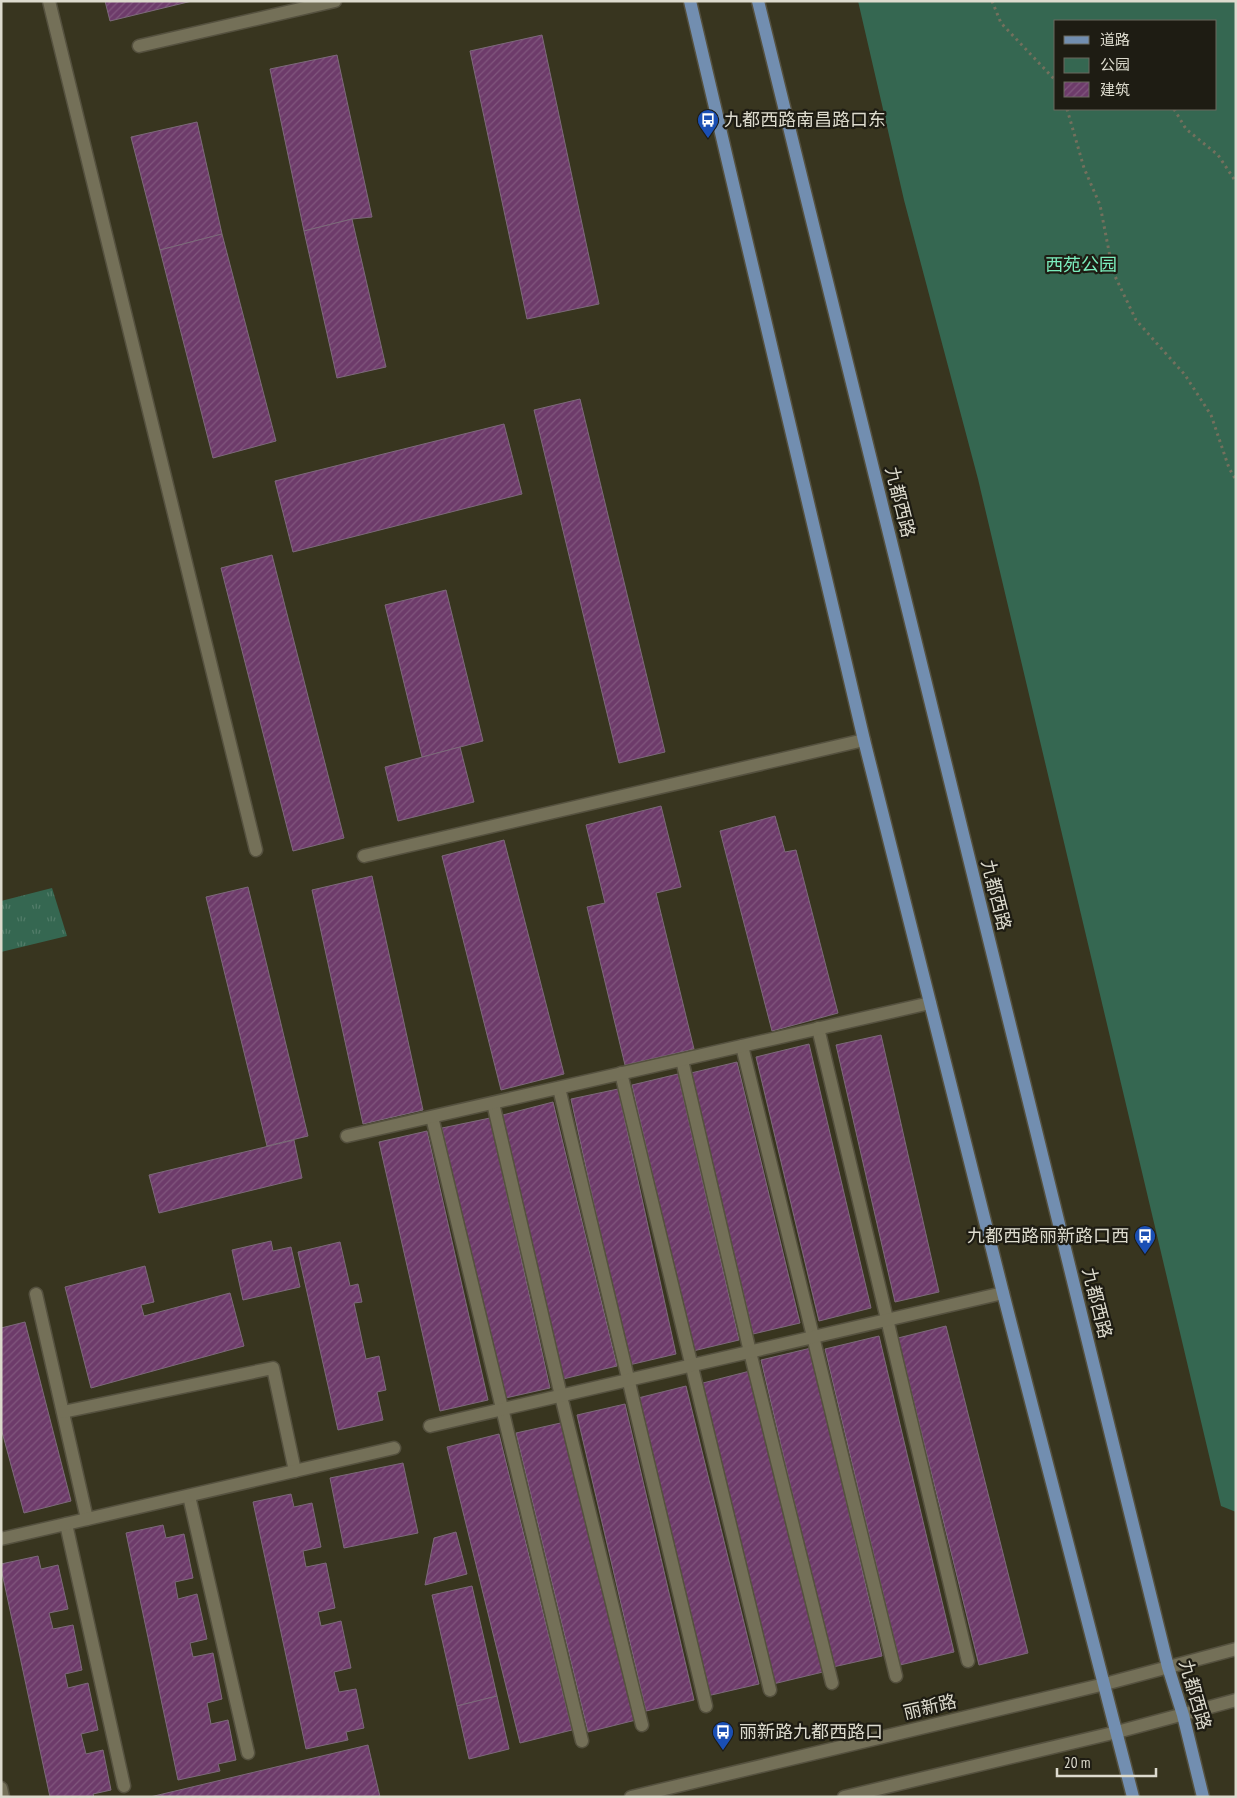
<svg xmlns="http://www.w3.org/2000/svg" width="1237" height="1798" viewBox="0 0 1237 1798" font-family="'PT Sans Narrow','Noto Sans SC',sans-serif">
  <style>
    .grass { fill: url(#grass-tufts) }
    .park { fill: #356751; fill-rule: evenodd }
    .building { fill: url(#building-hatch); stroke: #7d6a7b }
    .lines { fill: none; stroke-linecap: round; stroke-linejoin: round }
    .service-casing { stroke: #55513f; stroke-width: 15 }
    .minor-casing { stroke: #55513f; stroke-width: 15 }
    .secondary-casing { stroke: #55513f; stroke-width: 15 }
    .primary-casing { stroke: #55513f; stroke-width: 15 }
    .path { stroke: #73705d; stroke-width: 3; stroke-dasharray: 2.5 4; stroke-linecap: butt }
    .service { stroke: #747058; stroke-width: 12 }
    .minor { stroke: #747058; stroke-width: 12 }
    .secondary { stroke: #747058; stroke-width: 12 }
    .primary { stroke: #728eb0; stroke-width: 12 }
    .labels { text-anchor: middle; stroke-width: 4.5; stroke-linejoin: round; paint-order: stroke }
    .poi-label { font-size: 18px; fill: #dddbce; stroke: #1e1c13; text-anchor: start }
    .park-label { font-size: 18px; fill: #7bedbd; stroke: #1e1c13 }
    .street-label { font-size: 18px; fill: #dddbce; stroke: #1e1c13 }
  </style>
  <defs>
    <pattern id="grass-tufts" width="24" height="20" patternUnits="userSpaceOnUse" patternTransform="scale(1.25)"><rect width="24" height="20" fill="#356751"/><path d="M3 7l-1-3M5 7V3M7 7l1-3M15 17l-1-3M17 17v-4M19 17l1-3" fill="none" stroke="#527c69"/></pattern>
    <pattern id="building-hatch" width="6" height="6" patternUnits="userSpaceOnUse" patternTransform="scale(1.25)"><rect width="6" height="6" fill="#6d3b6a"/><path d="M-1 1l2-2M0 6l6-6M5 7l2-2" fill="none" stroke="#81577e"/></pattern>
  </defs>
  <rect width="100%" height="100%" fill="#38351f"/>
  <polygon class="grass" points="52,888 67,936 1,952 1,901"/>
  <path class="park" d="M858,1H1236V1512L1221,1506L978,479L904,200ZM1056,21H1216V109H1056Z"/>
  <g class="building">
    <polygon points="105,1 192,1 110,21"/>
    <polygon points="542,35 599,304 527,319 470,51"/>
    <polygon points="337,55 372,217 352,219 304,231 270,69"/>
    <polygon points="197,122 222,234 160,250 131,137"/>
    <polygon points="352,219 386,367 337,378 304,231"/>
    <polygon points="222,234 276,441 213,458 160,250"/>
    <polygon points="580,399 665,752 619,763 534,410"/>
    <polygon points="504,424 522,494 293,552 275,481"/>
    <polygon points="272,555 344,838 293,851 221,568"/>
    <polygon points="446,590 483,741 422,757 385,605"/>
    <polygon points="460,747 474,802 398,821 385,767"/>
    <polygon points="661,806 681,887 656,893 694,1049 625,1065 587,907 605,903 586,825"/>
    <polygon points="775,816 785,852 796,850 838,1013 772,1031 720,831"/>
    <polygon points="504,840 564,1074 501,1090 442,856"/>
    <polygon points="372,876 423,1110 363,1124 312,890"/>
    <polygon points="248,887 308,1136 267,1146 206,897"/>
    <polygon points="881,1035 939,1292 895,1302 836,1045"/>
    <polygon points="809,1044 871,1308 819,1321 756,1057"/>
    <polygon points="737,1062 800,1323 753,1334 691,1073"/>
    <polygon points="678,1074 739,1340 693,1351 632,1085"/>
    <polygon points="618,1089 676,1354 629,1365 571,1099"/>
    <polygon points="553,1102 617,1366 563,1379 499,1116"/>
    <polygon points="490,1118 550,1388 501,1399 442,1128"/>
    <polygon points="427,1131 488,1400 440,1411 379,1142"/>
    <polygon points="294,1140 302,1178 159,1213 149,1175"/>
    <polygon points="271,1241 273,1251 291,1247 300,1287 243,1300 232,1250"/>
    <polygon points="340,1242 350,1286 358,1284 362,1302 354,1303 366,1359 379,1356 386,1390 377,1392 383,1420 338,1430 298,1252"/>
    <polygon points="145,1266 154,1302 141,1305 144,1316 230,1293 244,1346 91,1388 65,1287"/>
    <polygon points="25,1322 71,1501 24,1513 1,1428 1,1328"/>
    <polygon points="946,1326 1028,1653 979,1665 898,1338"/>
    <polygon points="879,1336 954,1652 900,1665 825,1349"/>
    <polygon points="811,1348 882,1656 833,1667 761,1360"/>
    <polygon points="750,1371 823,1672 773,1684 699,1384"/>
    <polygon points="686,1386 759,1684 707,1696 634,1399"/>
    <polygon points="625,1404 694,1700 646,1711 577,1415"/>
    <polygon points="565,1422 636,1720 588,1732 516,1433"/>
    <polygon points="499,1434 572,1730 520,1743 447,1447"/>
    <polygon points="403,1463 418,1533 344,1548 330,1478"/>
    <polygon points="291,1494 294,1507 312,1503 321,1547 303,1551 306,1567 326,1563 335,1608 318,1612 321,1626 341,1621 351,1668 334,1672 339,1692 356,1689 364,1728 346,1732 348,1740 306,1749 253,1502"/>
    <polygon points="163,1525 166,1538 184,1534 193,1578 175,1582 178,1599 197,1594 207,1639 190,1643 193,1657 213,1653 222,1699 207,1703 211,1724 228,1720 236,1760 218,1764 220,1771 178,1780 126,1533"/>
    <polygon points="456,1532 467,1574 425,1585 434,1538"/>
    <polygon points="38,1556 41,1569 58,1565 68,1609 49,1613 53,1629 73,1625 82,1670 65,1674 68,1688 88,1683 98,1730 81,1734 86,1754 103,1750 111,1790 93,1794 94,1797 50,1797 1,1568 1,1564"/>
    <polygon points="472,1586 497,1696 457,1706 432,1595"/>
    <polygon points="497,1696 509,1749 469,1759 457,1706"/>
    <polygon points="368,1745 380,1797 150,1797"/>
  </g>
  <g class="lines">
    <g class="service-casing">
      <g id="service">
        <polyline points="139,46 335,1"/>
        <polyline points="364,856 864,740"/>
        <polyline points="818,1028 968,1661"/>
        <polyline points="742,1046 896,1676"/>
        <polyline points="682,1060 750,1352 832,1683"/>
        <polyline points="621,1073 770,1690"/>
        <polyline points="559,1088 706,1706"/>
        <polyline points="493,1103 561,1396 642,1725"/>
        <polyline points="432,1117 582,1741"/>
        <polyline points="36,1294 87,1519"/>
        <polyline points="63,1412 273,1368 295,1471"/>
        <polyline points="189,1496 248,1753"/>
        <polyline points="66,1524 124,1786"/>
        <polyline points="1,1539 394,1448"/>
        <polyline points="1,1788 3,1797"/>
      </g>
    </g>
    <g class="minor-casing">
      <g id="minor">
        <polyline points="49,1 256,850"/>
        <polyline points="347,1136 930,1003"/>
        <polyline points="430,1426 1003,1293"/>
      </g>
    </g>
    <g class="secondary-casing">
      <g id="secondary">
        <polyline points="631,1797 1105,1684 1236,1649"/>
        <polyline points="844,1797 1117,1732 1236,1700"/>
      </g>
    </g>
    <g class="primary-casing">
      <g id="primary">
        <polyline points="690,1 864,740 1003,1293 1133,1797"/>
        <polyline points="758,1 1168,1667 1183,1715 1203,1797"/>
      </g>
    </g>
    <g class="path">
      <polyline points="992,1 1001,23 1056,81"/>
      <polyline points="1067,109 1084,168 1100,205 1113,272 1136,320 1185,375 1211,415 1229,468 1236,480"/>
      <polyline points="1174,109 1186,129 1218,155 1236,182"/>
    </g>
    <use href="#service" class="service"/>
    <use href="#minor" class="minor"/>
    <use href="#secondary" class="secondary"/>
    <use href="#primary" class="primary"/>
  </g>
  <defs>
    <g id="bus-pin" transform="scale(1.125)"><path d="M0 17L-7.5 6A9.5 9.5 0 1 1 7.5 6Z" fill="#1a4fb4" stroke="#1e1c13"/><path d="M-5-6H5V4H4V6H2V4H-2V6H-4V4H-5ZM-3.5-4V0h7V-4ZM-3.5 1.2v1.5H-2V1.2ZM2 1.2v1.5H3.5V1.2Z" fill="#fff"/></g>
  </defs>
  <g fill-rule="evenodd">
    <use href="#bus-pin" x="708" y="120"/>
    <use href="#bus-pin" x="1145" y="1236"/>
    <use href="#bus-pin" x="723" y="1732"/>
  </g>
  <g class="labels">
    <g class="poi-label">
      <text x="724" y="126">九都西路南昌路口东</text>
      <text x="1129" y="1242" text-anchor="end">九都西路丽新路口西</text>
      <text x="739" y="1738">丽新路九都西路口</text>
    </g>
    <g class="park-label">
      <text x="1081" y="271">西苑公园</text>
    </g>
    <g class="street-label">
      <text transform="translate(900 502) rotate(76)" y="6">九都西路</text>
      <text transform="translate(996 895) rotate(76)" y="6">九都西路</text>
      <text transform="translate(1097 1303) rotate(76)" y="6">九都西路</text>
      <text transform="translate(1195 1695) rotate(74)" y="6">九都西路</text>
      <text transform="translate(930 1707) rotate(-13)" y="6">丽新路</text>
    </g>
  </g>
  <rect width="1237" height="1798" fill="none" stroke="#dddbce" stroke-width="5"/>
  <rect x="1054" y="20" width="162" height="90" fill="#1e1c13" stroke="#6a685e"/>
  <rect x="1064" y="36" width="25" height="8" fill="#728eb0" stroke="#6a685e"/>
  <text x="1100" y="45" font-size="15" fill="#dddbce">道路</text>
  <rect x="1064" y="58" width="25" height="15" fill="#356751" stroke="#6a685e"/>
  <text x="1100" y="70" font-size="15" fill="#dddbce">公园</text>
  <rect x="1064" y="82" width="25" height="15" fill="url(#building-hatch)" stroke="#6a685e"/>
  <text x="1100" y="95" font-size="15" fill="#dddbce">建筑</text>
  <path d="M1057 1768v8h99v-8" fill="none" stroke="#dddbce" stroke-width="2.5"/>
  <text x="1064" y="1768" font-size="15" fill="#dddbce" stroke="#1e1c13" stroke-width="4" paint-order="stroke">20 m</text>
</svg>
